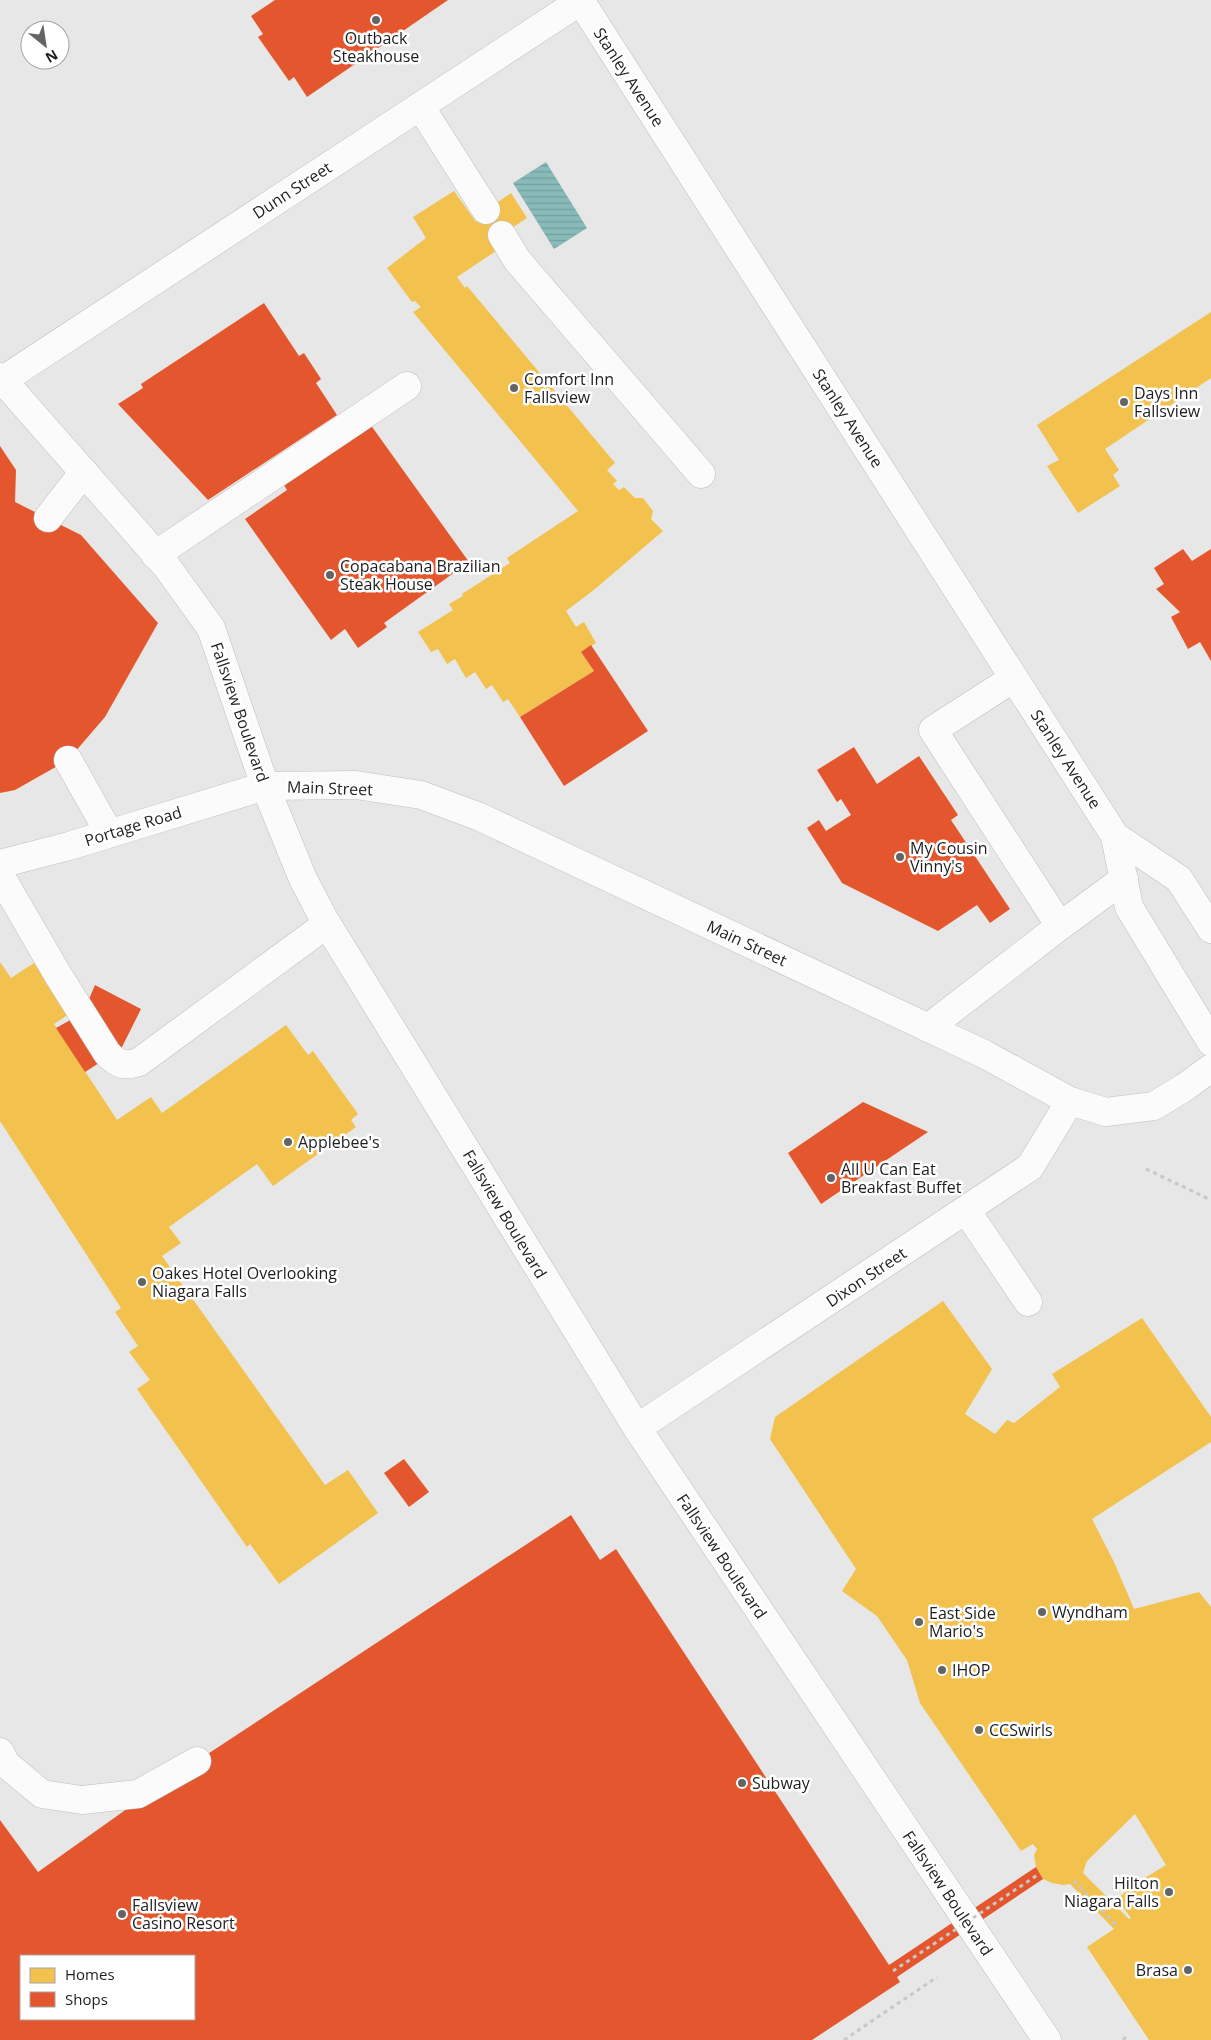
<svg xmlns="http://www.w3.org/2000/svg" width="1211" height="2040" viewBox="0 0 1211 2040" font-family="'Open Sans',sans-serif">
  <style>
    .water { fill: url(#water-rules) }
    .homes { fill: #f2c14e; fill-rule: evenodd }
    .shops { fill: #e4572e; fill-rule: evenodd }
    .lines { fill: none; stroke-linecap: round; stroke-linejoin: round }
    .minor-casing { stroke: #bebfbe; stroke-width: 29 }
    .major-casing { stroke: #bebfbe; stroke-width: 29 }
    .path { stroke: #c7c7c7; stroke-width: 3; stroke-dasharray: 4 4; stroke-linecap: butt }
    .minor { stroke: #fbfbfb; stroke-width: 28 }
    .major { stroke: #fbfbfb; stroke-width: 28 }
    .path-bridge { stroke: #c7c7c7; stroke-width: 3; stroke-dasharray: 4 4; stroke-linecap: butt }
    .poi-dot { fill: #636463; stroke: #fff; stroke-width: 2 }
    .labels { text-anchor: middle; stroke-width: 5; stroke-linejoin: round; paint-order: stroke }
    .poi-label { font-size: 16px; fill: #1d1e1d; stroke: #fff; text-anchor: start }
    .street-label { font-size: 16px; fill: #1d1e1d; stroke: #fff }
  </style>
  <defs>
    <pattern id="water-rules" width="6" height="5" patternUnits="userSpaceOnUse" patternTransform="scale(1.25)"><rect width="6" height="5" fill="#87bab8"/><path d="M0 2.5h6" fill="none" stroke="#749f9e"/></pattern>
  </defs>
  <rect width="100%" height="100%" fill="#e6e7e6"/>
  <polygon class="water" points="546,162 587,228 554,249 513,183"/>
  <g class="homes">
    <polygon points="454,191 476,222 480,218 480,214 511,193 527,218 490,242 496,251 457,277 465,288 467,286 615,463 607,470 617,481 613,484 619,490 624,487 635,498 643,498 653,511 651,519 663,531 595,589 566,611 576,627 584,622 596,643 581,652 594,671 520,717 508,699 503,702 492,685 486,689 475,672 466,678 455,659 447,664 438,649 431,652 418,632 453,610 449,604 463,596 462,594 510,563 507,558 578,511 413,312 421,307 415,301 412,302 387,268 426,238 413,217"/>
    <polygon points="1211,312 1211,378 1105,449 1119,470 1113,475 1120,486 1078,513 1047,466 1059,460 1037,425"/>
    <polygon points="0,962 11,978 34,963 69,1014 54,1024 117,1120 151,1097 162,1113 286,1025 308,1055 313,1051 358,1114 351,1120 356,1127 273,1186 257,1164 169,1227 181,1243 162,1256 325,1485 348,1470 378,1513 279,1584 250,1544 247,1547 137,1389 150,1380 129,1352 138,1346 115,1312 121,1308 0,1121"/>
    <path d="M943,1301L992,1369L965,1414L995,1434L1007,1420L1014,1423L1060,1387L1052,1374L1142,1318L1211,1417V1442L1092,1519L1114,1562L1134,1609L1199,1592L1211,1607V2040H1149L1087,1947L1114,1929L1070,1884L1063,1885L1052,1883L1043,1879L1036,1867L1034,1855L1037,1849L1033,1844L1021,1851L920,1703L907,1660L877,1616L842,1591L856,1569L770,1439L775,1417ZM1135,1814L1166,1865L1135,1884L1117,1899L1131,1918L1129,1919L1083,1873L1087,1861Z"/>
  </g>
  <g class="shops">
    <polygon points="275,0 448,0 307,97 294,77 289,81 258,37 263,34 251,16"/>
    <polygon points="264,303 299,356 304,353 321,379 316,383 337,415 208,500 118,404 143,388 141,384"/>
    <polygon points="370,424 469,562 384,623 387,627 358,648 345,629 331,640 245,519 287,490 284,485"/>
    <polygon points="0,446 16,470 15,502 81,535 158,623 105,717 68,760 15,790 0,793"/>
    <polygon points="1183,549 1192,561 1211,549 1211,661 1200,642 1188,649 1171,617 1180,612 1156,589 1164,584 1154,568"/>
    <polygon points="591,645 648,731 564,786 520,717 594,671 581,652"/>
    <polygon points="854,747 877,784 919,756 958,815 951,820 1010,909 990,923 977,905 938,931 842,883 807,828 819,820 826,831 851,815 841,799 837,802 817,770"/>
    <polygon points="95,985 141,1009 121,1049 85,1072 56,1028 83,1013"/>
    <polygon points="863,1102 928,1132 821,1204 788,1153"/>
    <polygon points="404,1459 429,1492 409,1507 384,1473"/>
    <path d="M571,1515L600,1560L616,1549L889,1965L1036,1867L1043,1879L897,1977L900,1982L812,2040H0V1820L38,1872L162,1784ZM21,1956H194V2019H21Z"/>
  </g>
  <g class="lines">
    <g class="minor-casing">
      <g id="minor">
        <polyline points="420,106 486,210"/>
        <polyline points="502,235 517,260 701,474"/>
        <polyline points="0,377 167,567 211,628 265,786 303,879 324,919 637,1428 1047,2040"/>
        <polyline points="3,380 582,0"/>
        <polyline points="48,518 84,472"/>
        <polyline points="155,555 407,386"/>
        <polyline points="1014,678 933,730 1060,926"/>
        <polyline points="68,760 109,833"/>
        <path d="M0,875L58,975L107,1053C117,1064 124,1067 139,1062L327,924"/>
        <polyline points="928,1028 1060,926 1124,879"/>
        <polyline points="966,1210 1028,1302"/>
        <polyline points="637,1428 1030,1167 1070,1101"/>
        <polyline points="0,1752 6,1764 42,1794 82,1800 138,1794 197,1761"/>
      </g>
    </g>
    <g class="major-casing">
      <g id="major">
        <polyline points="580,0 1115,836 1129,907 1211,1042"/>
        <polyline points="1115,836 1179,879 1211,929"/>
        <polyline points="0,864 69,846 265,786 356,785 421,795 480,817 984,1054 1070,1101 1106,1112 1154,1106 1185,1087 1211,1068"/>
      </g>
    </g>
    <g class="path">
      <polyline points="1146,1169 1211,1200"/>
      <polyline points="1074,1881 1118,1927"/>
      <polyline points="844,2040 937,1977"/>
      <polyline points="1123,2040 1126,2037"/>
    </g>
    <use href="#minor" class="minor"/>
    <use href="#major" class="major"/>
    <polyline class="path-bridge" points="893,1971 1039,1874"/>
  </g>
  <g class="poi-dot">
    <circle cx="376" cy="20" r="5"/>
    <circle cx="514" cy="388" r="5"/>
    <circle cx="1124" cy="402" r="5"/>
    <circle cx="330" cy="575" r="5"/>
    <circle cx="900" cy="857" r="5"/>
    <circle cx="288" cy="1142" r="5"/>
    <circle cx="831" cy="1178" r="5"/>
    <circle cx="142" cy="1282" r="5"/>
    <circle cx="1042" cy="1612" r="5"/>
    <circle cx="919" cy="1622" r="5"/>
    <circle cx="942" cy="1670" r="5"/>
    <circle cx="979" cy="1730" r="5"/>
    <circle cx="742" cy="1783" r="5"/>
    <circle cx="1169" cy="1892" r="5"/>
    <circle cx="122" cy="1914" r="5"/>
    <circle cx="1188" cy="1970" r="5"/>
  </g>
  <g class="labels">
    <g class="poi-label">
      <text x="376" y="44" text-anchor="middle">Outback<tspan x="376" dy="18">Steakhouse</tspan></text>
      <text x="524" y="385">Comfort Inn<tspan x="524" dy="18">Fallsview</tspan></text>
      <text x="1134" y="399">Days Inn<tspan x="1134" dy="18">Fallsview</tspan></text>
      <text x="340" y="572">Copacabana Brazilian<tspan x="340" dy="18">Steak House</tspan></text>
      <text x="910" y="854">My Cousin<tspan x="910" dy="18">Vinny's</tspan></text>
      <text x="298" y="1148">Applebee's</text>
      <text x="841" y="1175">All U Can Eat<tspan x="841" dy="18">Breakfast Buffet</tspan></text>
      <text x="152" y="1279">Oakes Hotel Overlooking<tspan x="152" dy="18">Niagara Falls</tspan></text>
      <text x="1052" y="1618">Wyndham</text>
      <text x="929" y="1619">East Side<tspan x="929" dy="18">Mario's</tspan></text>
      <text x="952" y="1676">IHOP</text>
      <text x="989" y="1736">CCSwirls</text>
      <text x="752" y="1789">Subway</text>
      <text x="1159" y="1889" text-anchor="end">Hilton<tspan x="1159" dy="18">Niagara Falls</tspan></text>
      <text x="132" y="1911">Fallsview<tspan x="132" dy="18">Casino Resort</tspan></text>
      <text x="1178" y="1976" text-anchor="end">Brasa</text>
    </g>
    <g class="street-label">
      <text transform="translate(629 77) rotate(57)" y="6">Stanley Avenue</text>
      <text transform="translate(292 190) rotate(-33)" y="6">Dunn Street</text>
      <text transform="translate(848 418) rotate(57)" y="6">Stanley Avenue</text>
      <text transform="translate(240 712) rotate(71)" y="6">Fallsview Boulevard</text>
      <text transform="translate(1066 759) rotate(57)" y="6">Stanley Avenue</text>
      <text transform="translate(330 788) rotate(2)" y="6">Main Street</text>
      <text transform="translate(133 826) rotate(-17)" y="6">Portage Road</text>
      <text transform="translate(747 943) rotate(25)" y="6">Main Street</text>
      <text transform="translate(505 1214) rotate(59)" y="6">Fallsview Boulevard</text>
      <text transform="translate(866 1277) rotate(-34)" y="6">Dixon Street</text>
      <text transform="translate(722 1556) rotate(56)" y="6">Fallsview Boulevard</text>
      <text transform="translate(948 1893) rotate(56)" y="6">Fallsview Boulevard</text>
    </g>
  </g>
  <rect x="20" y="1955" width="175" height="65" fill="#ffffff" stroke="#a5a5a5"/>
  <rect x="30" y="1968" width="25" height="15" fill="#f2c14e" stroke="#a5a5a5"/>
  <text x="65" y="1980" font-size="15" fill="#1d1e1d">Homes</text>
  <rect x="30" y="1992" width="25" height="15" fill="#e4572e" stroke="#a5a5a5"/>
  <text x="65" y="2005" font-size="15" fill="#1d1e1d">Shops</text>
  <g transform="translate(45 45) rotate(150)"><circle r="24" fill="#ffffff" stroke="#a5a5a5"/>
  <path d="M0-4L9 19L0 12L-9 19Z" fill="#636463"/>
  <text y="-8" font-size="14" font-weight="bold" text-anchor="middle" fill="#1d1e1d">N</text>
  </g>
</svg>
